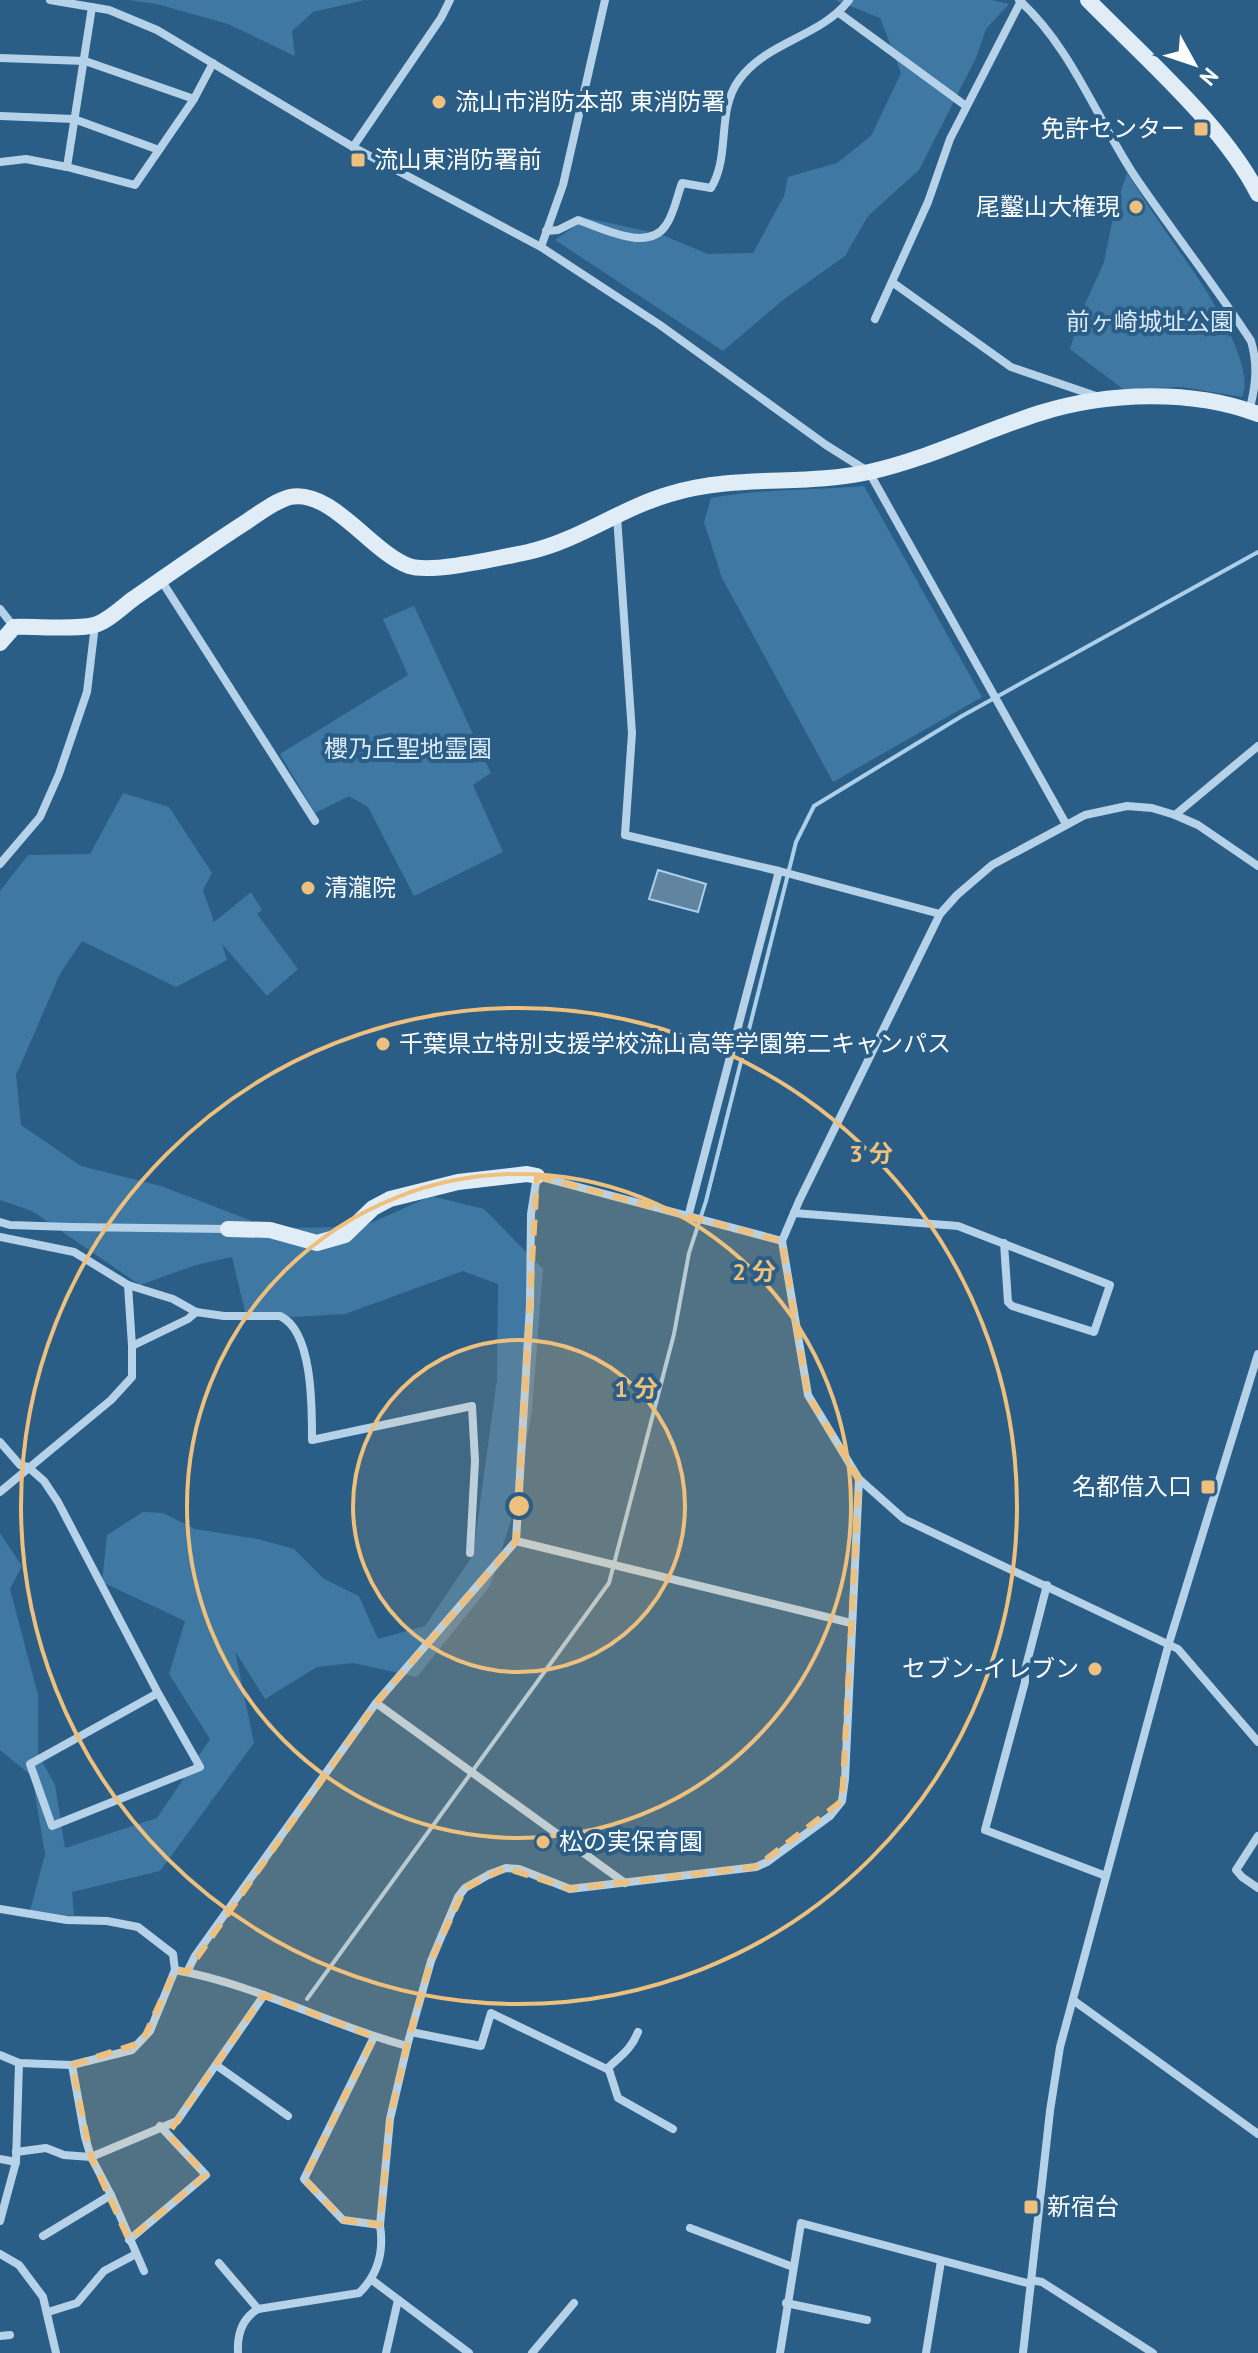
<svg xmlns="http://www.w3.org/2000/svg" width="1258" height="2353" viewBox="0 0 1258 2353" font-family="'PT Sans','Noto Sans JP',sans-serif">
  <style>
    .green { fill: #3f78a3 }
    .water { fill: #6184a0; stroke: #abcfe8; stroke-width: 2 }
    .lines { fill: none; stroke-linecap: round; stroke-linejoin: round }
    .stream { stroke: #abcfe8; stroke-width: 4 }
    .street { stroke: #b6d2e8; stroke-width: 8 }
    .secondary { stroke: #e0edf7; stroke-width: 16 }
    .marked { fill: #eec07e; fill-opacity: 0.2; stroke: #eec07e; stroke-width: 6; stroke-dasharray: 16 10; stroke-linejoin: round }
    .ring { fill: none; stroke: #eec07e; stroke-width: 4 }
    .poi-dot { fill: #eec07e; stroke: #2a5e87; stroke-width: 3 }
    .labels { text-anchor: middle; stroke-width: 8; stroke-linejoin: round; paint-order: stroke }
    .poi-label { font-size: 24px; fill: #fff; stroke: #2a5e87; text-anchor: start }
    .park-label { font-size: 24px; fill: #daeaf6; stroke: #2a5e87 }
    .centre { fill: #eec07e; stroke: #2a5e87; stroke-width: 4 }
    .ring-label { font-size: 24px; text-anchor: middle; font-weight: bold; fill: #eec07e; stroke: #2a5e87; stroke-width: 8; stroke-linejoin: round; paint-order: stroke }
  </style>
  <rect width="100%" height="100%" fill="#2a5e87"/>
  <g class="green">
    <polygon points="128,0 365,0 313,12 292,31 295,56 228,24 157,4"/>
    <polygon points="835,0 992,0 1009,4 986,29 976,58 919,170 868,216 845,256 783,300 723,351 555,240 586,218 660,234 708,254 753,253 784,196 788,177 837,163 871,136 901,73 880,18"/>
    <path d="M1127,173C1143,197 1158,221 1175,245C1196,274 1258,362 1242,397L1182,387L1123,389L1070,349L1081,313L1104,262L1114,212Z"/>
    <path d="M864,486L982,697L833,782L722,578L704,522L711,498C762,489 813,490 864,486Z"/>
    <polygon points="414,606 491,773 473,785 503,852 414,896 368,807 349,796 315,813 280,754 408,675 383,619"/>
    <polygon points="123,793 169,807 212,873 203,890 214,922 251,892 262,910 257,914 298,969 267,996 222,944 227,960 176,987 82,941 60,974 16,1075 21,1125 81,1166 161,1186 270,1228 362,1227 431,1196 484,1209 543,1269 532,1410 515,1508 490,1586 417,1677 353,1663 317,1667 265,1699 235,1651 254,1743 160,1871 72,1892 74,1916 30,1911 45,1854 32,1776 0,1750 0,1533 22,1566 10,1589 38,1695 38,1754 55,1785 65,1848 157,1818 210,1739 169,1674 185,1621 102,1582 107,1535 143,1512 163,1513 195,1529 258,1539 294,1549 324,1579 359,1596 378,1639 425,1626 473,1555 497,1379 498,1284 463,1271 345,1314 247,1320 232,1257 196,1265 140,1285 32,1211 0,1200 0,891 28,855 90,854"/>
  </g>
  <polygon class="water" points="658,870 706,884 698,912 649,899"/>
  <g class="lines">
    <polyline class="stream" points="307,1999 609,1583 674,1334 689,1253 706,1201 796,842 814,806 962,716 1258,552"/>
    <g class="street">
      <polyline points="50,0 109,10 157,30 353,147 541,247 660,325 826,445 869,472 1066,824"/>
      <path d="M1019,0C1071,47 1096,117 1134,175C1172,231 1214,284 1251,341C1258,365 1256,386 1249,411"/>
      <polyline points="92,7 67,167 135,185 194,99 213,63"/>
      <polyline points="839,13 966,106"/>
      <polyline points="0,58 85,61 194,99"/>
      <polyline points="0,116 74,119 159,150"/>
      <polyline points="353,147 441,18 450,0"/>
      <polyline points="0,162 26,159 67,167"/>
      <path d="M546,231L558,230L578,220C602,228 648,253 666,225C674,214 677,196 682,183L711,188C731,155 716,111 739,80C767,41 821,37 849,0"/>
      <polyline points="541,247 563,185 605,0"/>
      <polyline points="892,282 1011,367 1099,397"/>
      <polyline points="875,319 928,202 950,139 1021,1"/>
      <polyline points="617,516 632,733 625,835 779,871 940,914"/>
      <polyline points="161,580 315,821"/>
      <polyline points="0,609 14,627"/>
      <polyline points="1175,815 1258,746"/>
      <polyline points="0,864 40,817 59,774 87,692 95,625"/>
      <polyline points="794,1213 958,1226 1110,1285 1094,1332 1012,1306 1008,1302 1004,1243"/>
      <polyline points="688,1217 779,871"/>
      <polyline points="0,1222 10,1225 71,1227 228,1229"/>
      <path d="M0,1237L74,1252L128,1285L173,1299L196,1312L224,1316H280C313,1331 312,1408 312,1440L472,1406L475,1461L470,1553"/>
      <polyline points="128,1285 132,1346"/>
      <polyline points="0,1442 20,1465 28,1467 44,1481 58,1502 158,1693 30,1764 52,1826 200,1767 158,1693"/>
      <polyline points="859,1479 904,1519 1178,1649 1258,1742"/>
      <polyline points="0,1492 111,1400 132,1377 132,1346 188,1319 196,1312"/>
      <polyline points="516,1541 530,1305 531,1214 537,1176 782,1241"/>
      <polyline points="1047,1585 1025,1670 1025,1682 985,1830 1106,1876"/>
      <polyline points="376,1703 625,1883"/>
      <polyline points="1258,1836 1236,1870 1242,1877 1258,1888"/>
      <path d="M0,1909L67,1920L107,1921L138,1927L173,1954L175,1970C255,1984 329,2025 407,2046"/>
      <polyline points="187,1972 195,1956 376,1703 516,1541 851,1623"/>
      <polyline points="1073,2000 1258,2134"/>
      <polyline points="411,2032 481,2046 491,2013 609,2070 618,2098 673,2129"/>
      <polyline points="374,2037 304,2179 343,2220 380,2225"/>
      <polyline points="0,2055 19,2063 72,2065 132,2050 150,2031 175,1970"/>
      <polyline points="72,2065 85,2137 91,2157 111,2195 144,2271"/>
      <polyline points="216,2065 288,2116"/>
      <path d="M607,2069C620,2056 631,2050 638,2032"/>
      <polyline points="16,2152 46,2148 64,2155 91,2157 177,2121 264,1995"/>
      <polyline points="0,2159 16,2162"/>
      <polyline points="0,2221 16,2162 19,2063"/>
      <polyline points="690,2228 793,2267"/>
      <polyline points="43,2236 111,2195"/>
      <polyline points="129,2240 206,2175 160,2126"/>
      <polyline points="0,2254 19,2265 43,2297 56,2353"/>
      <polyline points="219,2263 258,2309"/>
      <polyline points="372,2280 469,2353"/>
      <polyline points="1031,2280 1042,2282 1153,2353"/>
      <polyline points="786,2303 867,2320"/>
      <polyline points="48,2312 77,2303 104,2271 136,2254"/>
      <polyline points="0,2336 10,2335"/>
      <path d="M238,2353C237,2335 241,2319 258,2309L359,2293C378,2275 384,2251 380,2225L390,2119L407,2046L431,1961L458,1897L465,1888L490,1874L506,1868L519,1869L570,1889L756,1867L767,1862L830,1816L842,1801L845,1779L859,1479L808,1395L782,1241L799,1201L940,914L957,895L992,865L1085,815L1127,806L1152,808L1175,815L1198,825L1258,866"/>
      <polyline points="386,2353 398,2300"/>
      <polyline points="532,2353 574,2303"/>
      <polyline points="780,2353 801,2223 1031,2284"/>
      <polyline points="926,2353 941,2261"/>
      <polyline points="1023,2353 1050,2111 1060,2047 1169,1643 1258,1354"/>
    </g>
    <g class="secondary">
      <path d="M1088,0C1142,55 1224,126 1258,194"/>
      <path d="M0,643L14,627C33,626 78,630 94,625C107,622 122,607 133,599C169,574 206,548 243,524C257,515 274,501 290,497C331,488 372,553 409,566C432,574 502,557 528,552C578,541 621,508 670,494C736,474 804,486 869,472C928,459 983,431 1040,413C1107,392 1192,389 1258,414"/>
      <polyline points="228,1229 270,1230 317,1243 345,1235 373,1208 390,1199 458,1182 527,1174 537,1176"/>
    </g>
  </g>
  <path class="marked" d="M537,1176L782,1241L808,1395L859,1479L842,1801L756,1867L570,1889L506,1868L465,1888L431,1961L407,2046L390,2119L380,2225L343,2220L304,2179L374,2037L264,1995L168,2134L206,2175L129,2240L91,2157L72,2065L142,2042L175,1970L187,1972L376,1703L516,1541Z"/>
  <circle cx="519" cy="1506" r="166" fill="#eec07e" fill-opacity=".12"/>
  <g class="ring">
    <circle cx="519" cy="1506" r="166"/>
    <circle cx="519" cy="1506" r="332"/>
    <circle cx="519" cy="1506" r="498"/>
  </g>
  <g class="poi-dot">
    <circle cx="439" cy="102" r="8"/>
    <rect x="1193" y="121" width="16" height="16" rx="4"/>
    <rect x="350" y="152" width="16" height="16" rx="4"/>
    <circle cx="1136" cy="207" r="8"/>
    <circle cx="308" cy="888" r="8"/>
    <circle cx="383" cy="1044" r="8"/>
    <rect x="1200" y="1479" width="16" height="16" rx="4"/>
    <circle cx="1095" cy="1669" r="8"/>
    <circle cx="543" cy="1842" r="8"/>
    <rect x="1023" y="2199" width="16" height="16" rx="4"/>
  </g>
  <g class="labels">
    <g class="poi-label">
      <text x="455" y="110">流山市消防本部 東消防署</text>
      <text x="1185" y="137" text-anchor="end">免許センター</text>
      <text x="374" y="168">流山東消防署前</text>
      <text x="1120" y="215" text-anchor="end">尾鑿山大権現</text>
      <text x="324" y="896">清瀧院</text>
      <text x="399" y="1052">千葉県立特別支援学校流山高等学園第二キャンパス</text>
      <text x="1192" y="1495" text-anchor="end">名都借入口</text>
      <text x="1079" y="1677" text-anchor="end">セブン-イレブン</text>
      <text x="559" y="1850">松の実保育園</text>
      <text x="1047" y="2215">新宿台</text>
    </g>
    <g class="park-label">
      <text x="1150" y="330">前ヶ崎城址公園</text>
      <text x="408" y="757">櫻乃丘聖地霊園</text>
    </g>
  </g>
  <circle cx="519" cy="1506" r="12" class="centre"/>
  <g class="ring-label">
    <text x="871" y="1162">3 分</text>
    <text x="754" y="1280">2 分</text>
    <text x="636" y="1397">1 分</text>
  </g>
  <g transform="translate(1194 64) rotate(130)" stroke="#2a5e87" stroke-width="6" paint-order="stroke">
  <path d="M0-6L14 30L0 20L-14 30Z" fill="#ffffff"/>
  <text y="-12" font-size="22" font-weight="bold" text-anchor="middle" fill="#ffffff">N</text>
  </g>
</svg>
